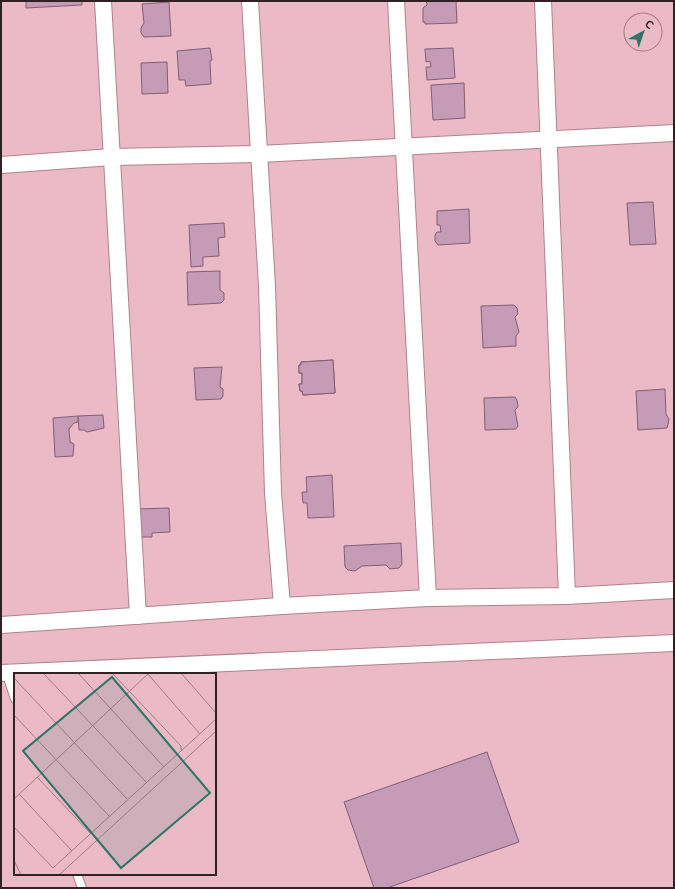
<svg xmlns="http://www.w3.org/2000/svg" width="675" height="889" viewBox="0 0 675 889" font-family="'Nunito Sans',sans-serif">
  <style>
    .building { fill: #c59bb5; stroke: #835e75 }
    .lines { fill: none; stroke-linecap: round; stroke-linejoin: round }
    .service-casing { stroke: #b0828e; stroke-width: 10 }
    .minor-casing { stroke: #b0828e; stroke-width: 18 }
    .service { stroke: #fff; stroke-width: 8 }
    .minor { stroke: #fff; stroke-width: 16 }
    .inset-road { fill: none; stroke: #a27c86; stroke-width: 1 }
    .view { fill: #2f7469; fill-opacity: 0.15; stroke: #2f7469; stroke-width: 2 }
    .inset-edge { fill: none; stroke: #322025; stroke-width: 2 }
  </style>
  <rect width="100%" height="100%" fill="#ecbac7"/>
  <g class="building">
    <polygon points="26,1 82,1 82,5 26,8"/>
    <polygon points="425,1 456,1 457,23 425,24 425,22 423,22 423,8 427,5 427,3"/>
    <polygon points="169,2 171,36 144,37 141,33 141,28 144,23 142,4"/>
    <polygon points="210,48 212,60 210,61 211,84 186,86 185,80 179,80 177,51"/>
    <polygon points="453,48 455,78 427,80 426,67 431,67 430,61 426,62 425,49"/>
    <polygon points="167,62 168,93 142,94 141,63"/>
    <polygon points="464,83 465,118 433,120 431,85"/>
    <polygon points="653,202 656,244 630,245 627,203"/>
    <polygon points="469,209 470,243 438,245 435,241 435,235 437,232 441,232 440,225 437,225 437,211"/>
    <polygon points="224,223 225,237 218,238 219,256 203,257 203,266 191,267 189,225"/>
    <polygon points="220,271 220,290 224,293 224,300 221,303 188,305 187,272"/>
    <polygon points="514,305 517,308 518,314 515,317 519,332 516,336 516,346 483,348 481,306"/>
    <polygon points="333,360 335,393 303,395 302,391 300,391 299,384 302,384 302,373 299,373 299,365 301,365 301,362"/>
    <polygon points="333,360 335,393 303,395 302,391 300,391 299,384 302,384 302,373 299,373 299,365 301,365 301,362"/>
    <polygon points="222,367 220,387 223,389 223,396 221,399 196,400 194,368"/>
    <polygon points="665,389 666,414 669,419 667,428 638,430 636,391"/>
    <polygon points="515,397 517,400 518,407 515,410 518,426 516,429 485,430 484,398"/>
    <polygon points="103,415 104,428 87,432 84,430 79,430 78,416"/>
    <polygon points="78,416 78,422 74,423 69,429 70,442 74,444 73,456 55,457 53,418"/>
    <polygon points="332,475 334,517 308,518 307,503 303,503 302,492 307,492 306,477"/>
    <polygon points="169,508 170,532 152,533 152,537 138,537 137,509"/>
    <polygon points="401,543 402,564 399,568 390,569 386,565 362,566 355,571 348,570 345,567 344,546"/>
    <polygon points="487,752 519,842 387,888 374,888 344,802"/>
  </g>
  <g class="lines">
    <g class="service-casing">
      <g id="service">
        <polyline points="6,672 15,699"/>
        <polyline points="77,874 82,888"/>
      </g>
    </g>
    <g class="minor-casing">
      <g id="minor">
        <polyline points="103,1 138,616"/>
        <polyline points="250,1 267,286 273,493 282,606"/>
        <polyline points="396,1 428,598"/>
        <polyline points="543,1 567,596"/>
        <polyline points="1,165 112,157 259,154 674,133"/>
        <polyline points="1,625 282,606 428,598 567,596 674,590"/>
        <polyline points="1,673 674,643"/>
      </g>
    </g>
    <use href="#service" class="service"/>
    <use href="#minor" class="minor"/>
  </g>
  <g transform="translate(14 673)">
    <rect width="202" height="202" fill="#ecbac7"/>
    <path class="inset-road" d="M29,0L132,109M64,0L150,94M98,0L167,73V77M133,0L186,61M167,0L202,40M0,5L113,126M0,42L96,144M23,104L77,161M5,121L58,178M0,126L135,0M0,154L39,195L202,46M0,187L7,202M45,202L202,58"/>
    <path class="view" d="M98,4L196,120L107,195L9,78Z"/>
    <rect width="202" height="202" class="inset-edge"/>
  </g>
  <rect width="675" height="889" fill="none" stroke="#322025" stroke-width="4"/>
  <g transform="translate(643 32) rotate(40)"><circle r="19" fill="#ecbac7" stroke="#a27c86"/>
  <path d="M0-3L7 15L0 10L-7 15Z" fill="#2f7469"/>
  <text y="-6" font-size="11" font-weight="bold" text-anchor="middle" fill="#322025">С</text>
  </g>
</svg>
